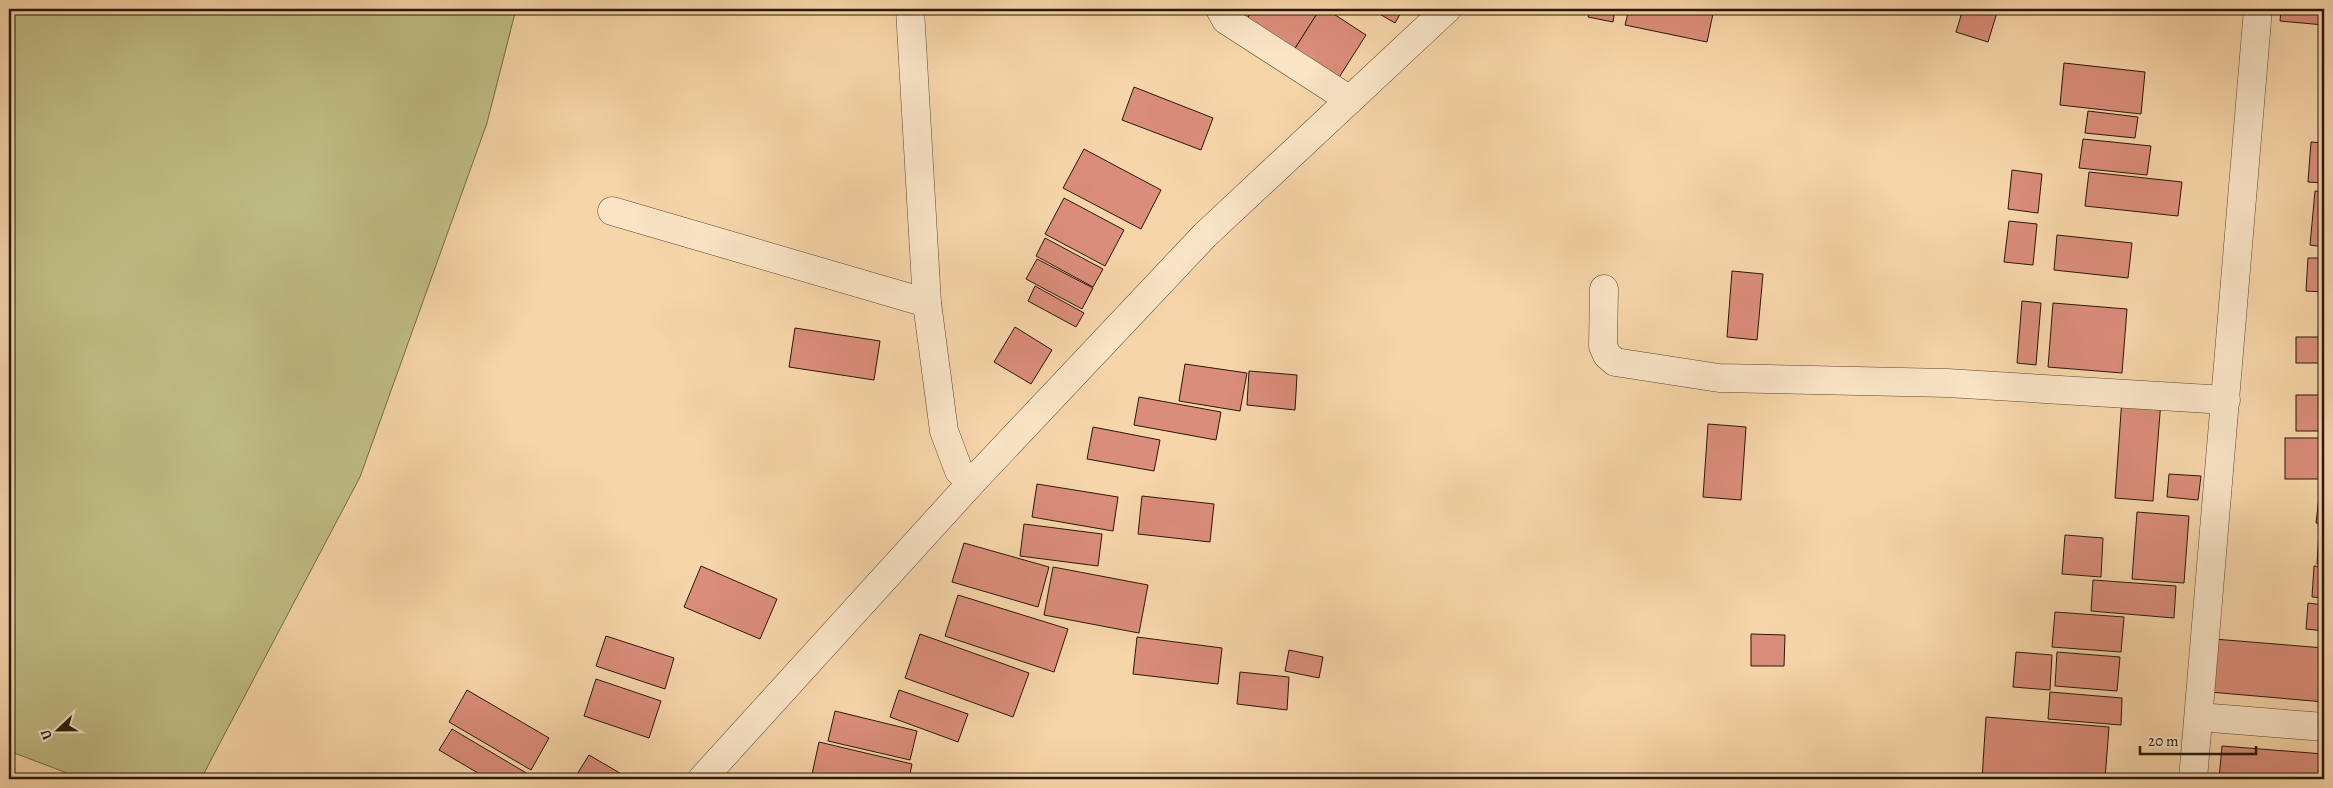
<svg xmlns="http://www.w3.org/2000/svg" width="2333" height="788" viewBox="0 0 2333 788" font-family="Alegreya,serif">
  <style>
    .green { fill: #bfbc85; stroke: #746a48 }
    .building { fill: #da8d7a; stroke: #28180b }
    .lines { fill: none; stroke-linecap: round; stroke-linejoin: round }
    .street-casing { stroke: #5c4732; stroke-width: 29 }
    .street { stroke: #f9e4c6; stroke-width: 28 }
  </style>
  <rect width="100%" height="100%" fill="#f6d5a8"/>
  <filter id="stains"><feTurbulence type="fractalNoise" baseFrequency=".004" numOctaves="4"/><feColorMatrix values="0 0 0 0 .2 0 0 0 0 .09 0 0 0 0 .02 0 0 0 .5 -.17"/></filter>
  <radialGradient id="worn" r=".72"><stop offset=".6" stop-color="#630" stop-opacity="0"/><stop offset="1" stop-color="#630" stop-opacity=".3"/></radialGradient>
  <polygon class="green" points="9,9 516,9 487,123 360,477 201,779 83,779 9,751"/>
  <g class="building">
    <polygon points="1229,9 1254,9 1246,20"/>
    <polygon points="1254,9 1320,9 1294,50 1246,20"/>
    <polygon points="1320,9 1326,9 1366,35 1338,79 1294,50"/>
    <polygon points="1371,9 1403,9 1395,23"/>
    <polygon points="1590,9 1615,9 1613,22 1588,17"/>
    <polygon points="1629,9 1714,9 1707,42 1625,25"/>
    <polygon points="1963,9 1998,9 1988,42 1956,32"/>
    <polygon points="2156,9 2207,9 2207,14"/>
    <polygon points="2281,9 2324,9 2324,25 2280,21"/>
    <polygon points="2064,63 2145,72 2141,114 2060,105"/>
    <polygon points="1134,87 1213,118 1201,150 1122,120"/>
    <polygon points="2088,111 2138,117 2135,138 2085,133"/>
    <polygon points="2083,139 2151,146 2147,175 2079,168"/>
    <polygon points="2311,142 2324,143 2324,183 2308,182"/>
    <polygon points="1084,149 1161,190 1141,229 1063,188"/>
    <polygon points="2012,170 2042,174 2038,213 2008,209"/>
    <polygon points="2089,172 2182,182 2178,216 2085,206"/>
    <polygon points="2315,191 2324,192 2324,247 2310,245"/>
    <polygon points="1064,198 1124,230 1105,266 1045,234"/>
    <polygon points="2009,221 2037,224 2033,265 2004,262"/>
    <polygon points="2057,235 2132,243 2128,278 2054,270"/>
    <polygon points="1045,238 1103,269 1093,287 1036,256"/>
    <polygon points="2308,258 2324,258 2324,292 2306,291"/>
    <polygon points="1037,259 1093,288 1082,309 1026,279"/>
    <polygon points="1732,271 1763,274 1757,340 1727,337"/>
    <polygon points="1035,286 1084,313 1076,327 1028,301"/>
    <polygon points="2022,301 2041,303 2036,365 2017,363"/>
    <polygon points="2053,303 2127,309 2122,373 2048,367"/>
    <polygon points="1015,327 1052,350 1031,384 994,362"/>
    <polygon points="795,328 880,341 874,380 789,367"/>
    <rect x="2296" y="337" width="28" height="26"/>
    <polygon points="1185,364 1247,373 1240,411 1179,401"/>
    <polygon points="1249,371 1297,375 1295,410 1247,405"/>
    <rect x="2296" y="395" width="28" height="36"/>
    <polygon points="1139,397 1221,412 1216,440 1134,425"/>
    <polygon points="2122,398 2161,401 2153,501 2115,498"/>
    <polygon points="1708,424 1746,427 1741,500 1703,497"/>
    <polygon points="1093,427 1160,440 1154,471 1087,459"/>
    <rect x="2285" y="438" width="39" height="41"/>
    <polygon points="2169,474 2201,476 2198,500 2167,497"/>
    <polygon points="1037,484 1118,497 1113,531 1032,517"/>
    <polygon points="1142,496 1214,504 1210,542 1138,534"/>
    <polygon points="2319,497 2324,497 2324,524 2316,523"/>
    <polygon points="2137,512 2189,516 2184,583 2132,579"/>
    <polygon points="1024,524 1102,534 1098,566 1020,556"/>
    <polygon points="2319,532 2324,533 2324,564 2317,564"/>
    <polygon points="2065,535 2103,538 2101,577 2062,574"/>
    <polygon points="964,543 1049,567 1038,607 952,582"/>
    <polygon points="701,566 777,599 760,639 684,607"/>
    <polygon points="2314,566 2324,567 2324,598 2312,597"/>
    <polygon points="1053,567 1148,585 1139,633 1044,615"/>
    <polygon points="2093,580 2176,586 2174,618 2091,611"/>
    <polygon points="958,595 1068,629 1054,672 945,636"/>
    <polygon points="2308,603 2324,605 2324,631 2306,629"/>
    <polygon points="2055,612 2124,617 2121,652 2052,647"/>
    <polygon points="920,634 1029,673 1013,717 905,678"/>
    <polygon points="1751,634 1785,635 1784,666 1751,666"/>
    <polygon points="606,636 674,658 665,689 596,666"/>
    <polygon points="1137,637 1222,648 1218,684 1133,674"/>
    <polygon points="2214,639 2324,648 2324,702 2210,692"/>
    <polygon points="1289,650 1323,657 1319,678 1285,671"/>
    <polygon points="2016,652 2052,655 2050,690 2013,687"/>
    <polygon points="2057,652 2120,657 2117,691 2055,686"/>
    <polygon points="1240,672 1289,677 1287,710 1237,704"/>
    <polygon points="596,679 661,701 649,738 584,716"/>
    <polygon points="467,690 549,738 531,770 449,722"/>
    <polygon points="899,690 968,714 958,742 890,717"/>
    <polygon points="2050,692 2122,698 2121,725 2048,719"/>
    <polygon points="835,711 917,731 910,760 828,741"/>
    <polygon points="1986,717 2109,727 2105,779 1982,779"/>
    <polygon points="452,729 528,774 525,779 488,779 439,750"/>
    <polygon points="819,742 912,764 909,779 811,779"/>
    <polygon points="2222,746 2324,754 2324,779 2219,779"/>
    <polygon points="589,755 630,779 574,779"/>
  </g>
  <g class="lines">
    <g class="street-casing">
      <g id="street">
        <polyline points="910,9 927,303 944,431 959,471 972,482"/>
        <polyline points="1220,9 1226,20 1350,100"/>
        <polyline points="612,211 927,303"/>
        <polyline points="1604,289 1603,346 1607,355 1615,362 1719,378 1947,383 2226,400"/>
        <polyline points="2199,717 2324,727"/>
        <polyline points="702,779 972,482 1205,235 1447,9"/>
        <polyline points="2193,779 2258,9"/>
      </g>
    </g>
    <use href="#street" class="street"/>
  </g>
  <rect width="2333" height="788" fill="none" stroke="#f6d5a8" stroke-width="30"/>
  <rect x="10" y="10" width="2313" height="768" fill="none" stroke="#28180b" stroke-width="2.5"/>
  <rect x="15" y="15" width="2303" height="758" fill="none" stroke="#28180b"/>
  <g transform="translate(58 730) rotate(248)" stroke="#f9e4c6" stroke-width="4" paint-order="stroke">
  <path d="M0-4L9 19L0 12L-9 19Z" fill="#28180b"/>
  <text y="-8" font-size="14" font-weight="bold" text-anchor="middle" fill="#28180b">U</text>
  </g>
  <path d="M2140 746v8h116v-8" fill="none" stroke="#28180b" stroke-width="2.5"/>
  <text x="2148" y="746" font-size="15" fill="#28180b" stroke="#f9e4c6" stroke-width="4" paint-order="stroke">20 m</text>
  <rect width="100%" height="100%" filter="url(#stains)"/>
  <rect width="100%" height="100%" fill="url(#worn)"/>
</svg>
